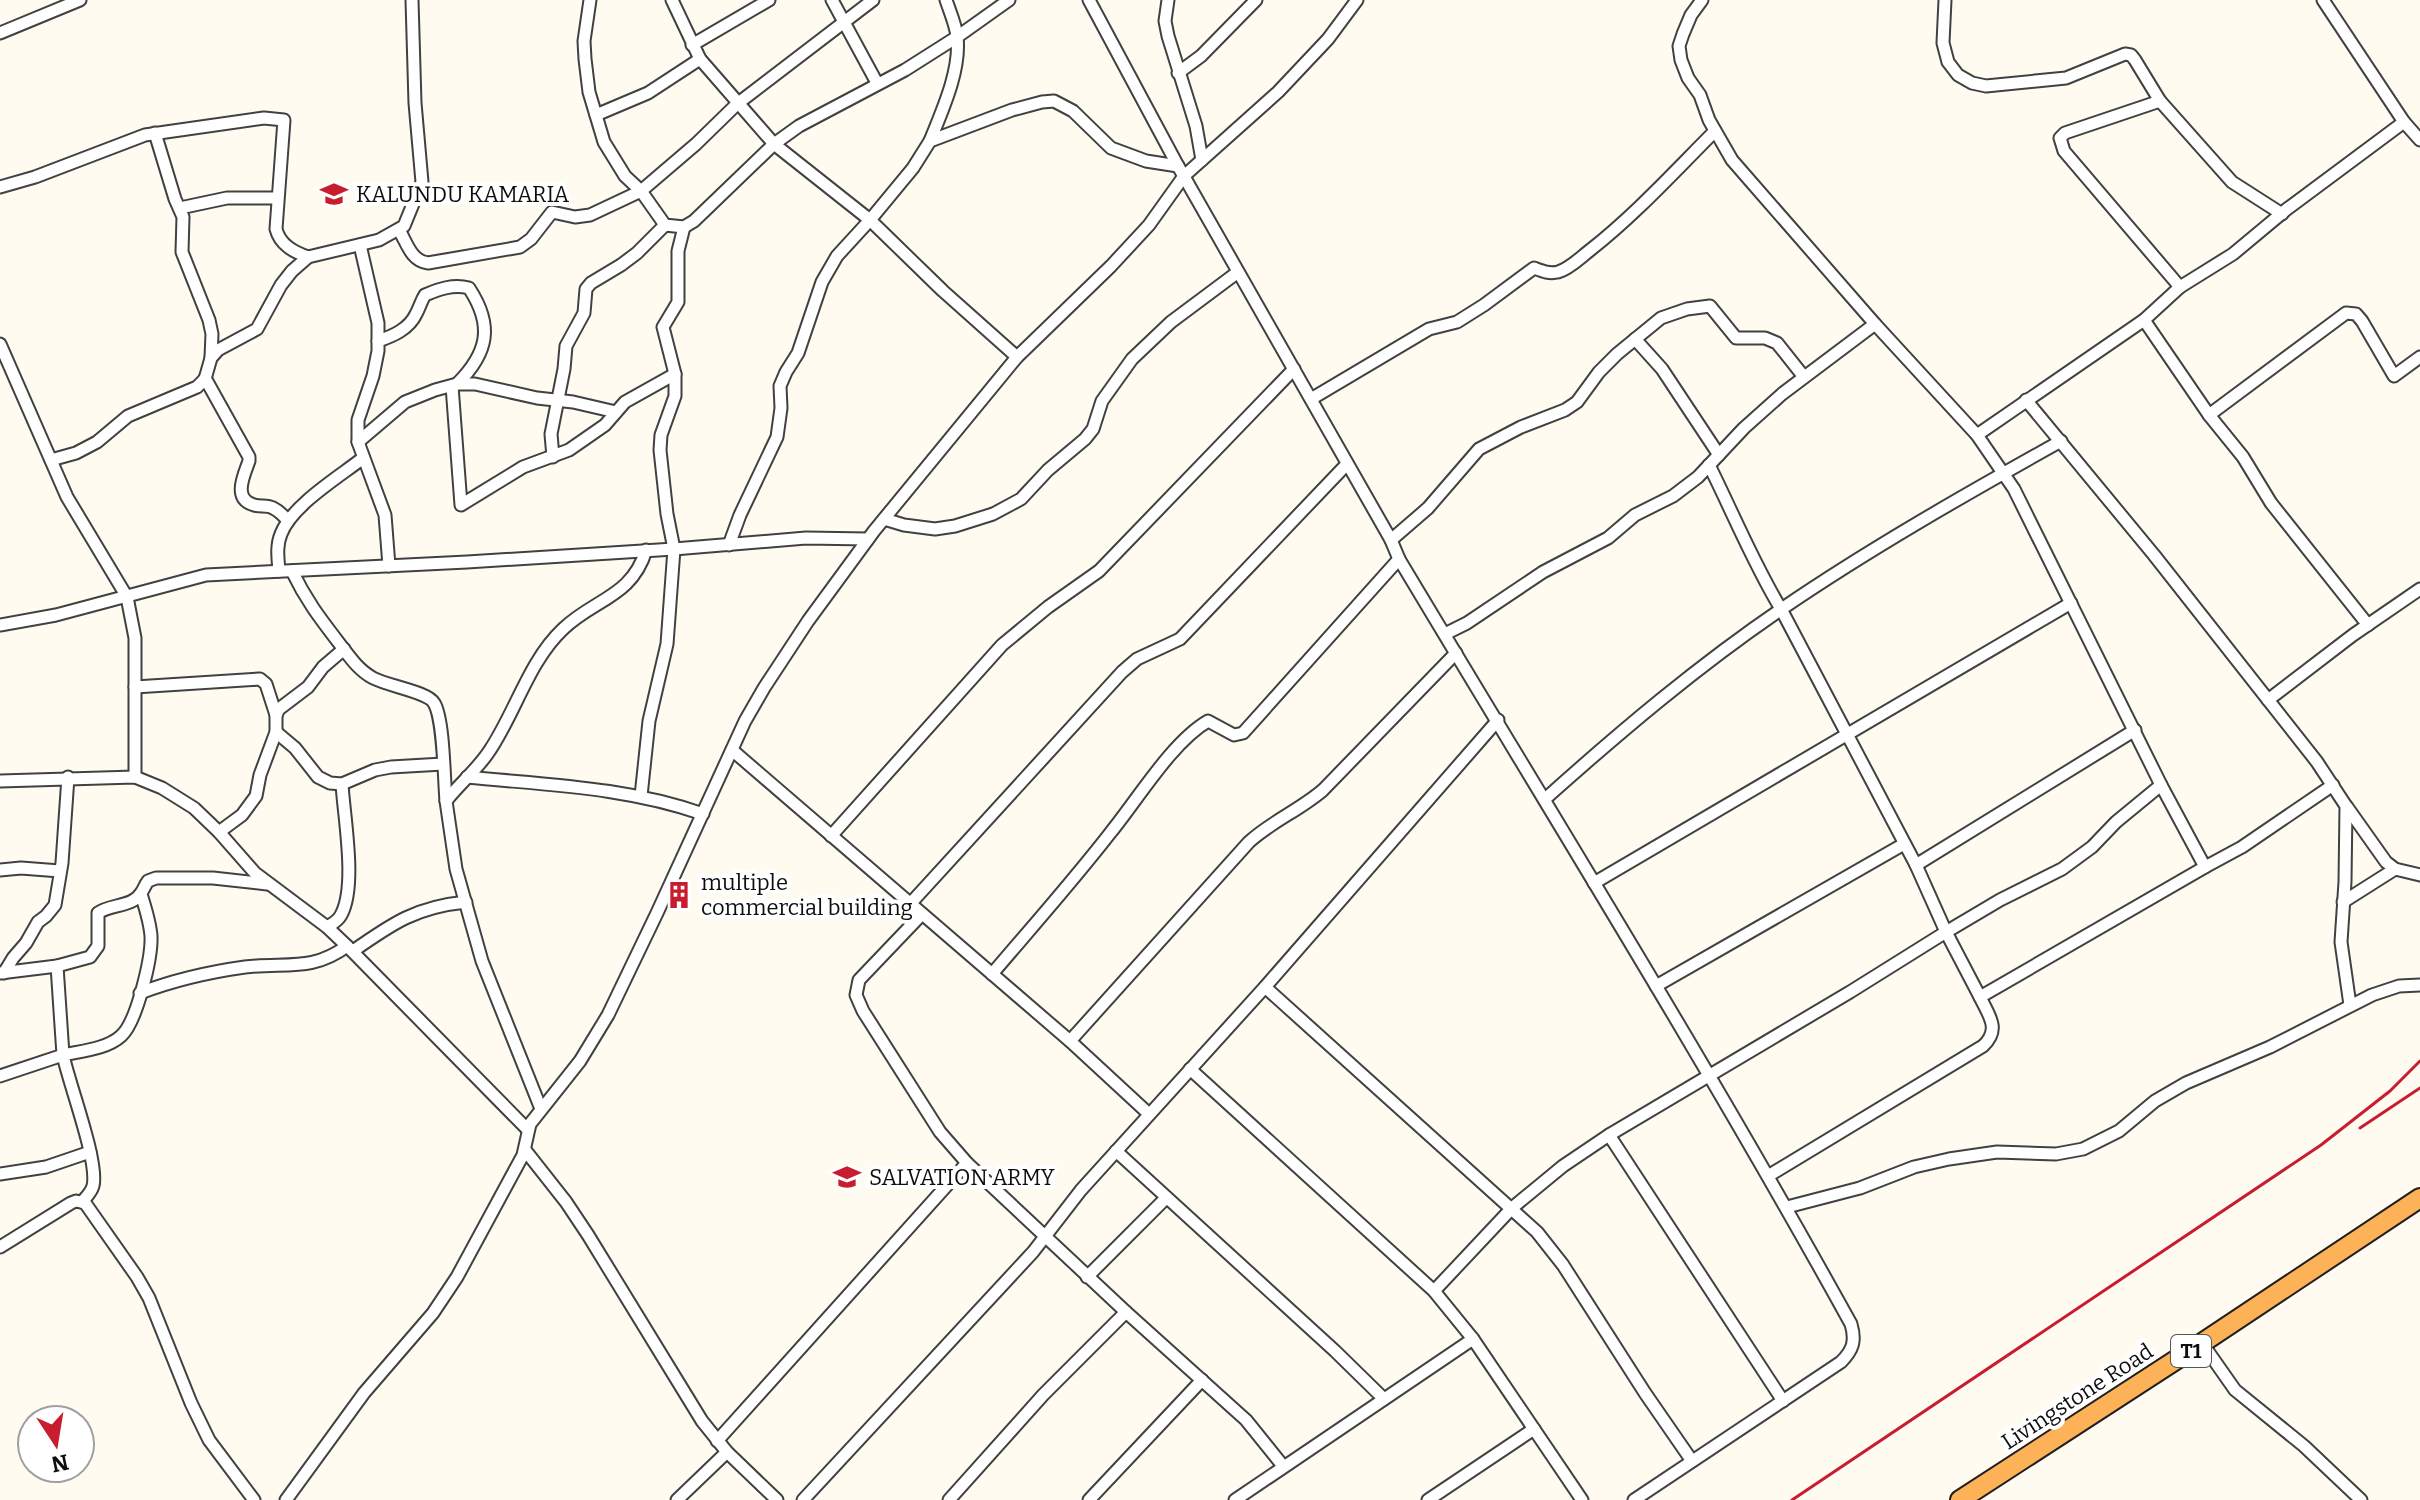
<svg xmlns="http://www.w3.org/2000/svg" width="2420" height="1500" viewBox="0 0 2420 1500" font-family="Bitter,serif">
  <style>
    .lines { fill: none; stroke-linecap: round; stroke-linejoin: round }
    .minor-casing { stroke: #414141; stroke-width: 15 }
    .trunk-casing { stroke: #1f1f1f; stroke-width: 22 }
    .minor { stroke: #fff; stroke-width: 11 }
    .trunk { stroke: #feb258; stroke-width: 18 }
    .rail { stroke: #c81c2f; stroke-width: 3 }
    .labels { text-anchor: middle; stroke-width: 8; stroke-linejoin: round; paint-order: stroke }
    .shield { fill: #fff; stroke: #565656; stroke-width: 2 }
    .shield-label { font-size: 20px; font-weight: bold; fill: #0e0e0e }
    .poi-label { font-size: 22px; fill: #0e0e0e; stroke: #fff; text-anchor: start }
    .street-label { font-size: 22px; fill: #0e0e0e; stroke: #fff }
  </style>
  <rect width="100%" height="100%" fill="#fffbf0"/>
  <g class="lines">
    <g class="minor-casing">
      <g id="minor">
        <polyline points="590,0 584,41 585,59 589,92 604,142 625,176 641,191 665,225 684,227 694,221 774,144 799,126 905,70 957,37 1009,0"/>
        <polyline points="672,0 700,59 774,144 870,220 943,291 1017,357"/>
        <polyline points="832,0 877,83"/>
        <path d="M1089,0L1178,166L1391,540L1399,559C1551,813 1708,1065 1851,1324C1856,1341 1853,1350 1841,1362L1634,1500"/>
        <polyline points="1168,0 1165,21 1168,36 1196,126 1202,160"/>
        <polyline points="1702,0 1691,15 1683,34 1679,46 1681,60 1688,78 1700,95 1709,120 1732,160 1875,324 1977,435"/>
        <polyline points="1945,0 1943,43 1948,62 1958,75 1972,83 1986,86 2066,78 2125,54 2131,55 2135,60 2160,101"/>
        <polyline points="2323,0 2404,122"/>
        <polyline points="0,33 80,0"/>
        <polyline points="692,45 769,0"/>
        <polyline points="1178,73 1201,56 1256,0"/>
        <polyline points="596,115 648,93 700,59"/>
        <polyline points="155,133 175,199 183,217 182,252 209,320 212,334 211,357"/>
        <path d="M930,141C942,111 961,70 957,37C956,25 950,12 946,0"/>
        <path d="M0,187L35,177L145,135L264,118L284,120L276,229C280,245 294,252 308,257"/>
        <polyline points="180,208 227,198 277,198"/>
        <path d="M399,230C407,243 411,261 428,263L520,247L531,239L552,212L575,217L590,215L641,191L696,144L737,104L873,0"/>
        <polyline points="2180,287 2064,151 2060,138 2065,133 2160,101 2232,182 2282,214"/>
        <polyline points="1635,339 1662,369 1719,455"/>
        <path d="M378,341C393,336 409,329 416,314C420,307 421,301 425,295C439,289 453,284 469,288C494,326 488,353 457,384"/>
        <polyline points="0,344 67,497 127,597 135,638 135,777"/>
        <path d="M205,378L249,457V461C244,475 232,499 254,505C261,507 267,505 273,508C279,511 284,516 288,521"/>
        <polyline points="452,386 461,505 523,467 569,450 605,425 625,402 675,374"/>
        <path d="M1311,399L1429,329L1457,322L1484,305L1534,268C1542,271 1549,274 1558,272C1569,269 1580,258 1589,251C1635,215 1674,172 1715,131"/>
        <polyline points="2026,400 2154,555 2317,762 2346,806 2345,882 2341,942 2350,1005"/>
        <polyline points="2209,415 2346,313 2356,314 2362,321 2394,376 2420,357"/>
        <polyline points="358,442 358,420 373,376 378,351 378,323 360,245"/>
        <polyline points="553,457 551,434 564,369 566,346 584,313 586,289 591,283 621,265 637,253 665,225"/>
        <polyline points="51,460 76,453 97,442 128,416 197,387 205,379 211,358 218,350 257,329 281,285 292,271 308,257 379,240 404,226 422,182 415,103 412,0"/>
        <path d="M1709,465C1733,513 1753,563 1781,609L1916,865L1946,932L1980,997"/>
        <polyline points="884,519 904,525 935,529 955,526 993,514 1021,499 1048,470 1085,439 1093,429 1102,401 1132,359 1171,322 1238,272"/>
        <polyline points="1391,540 1428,508 1479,449 1521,427 1565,410 1577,402 1599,372 1617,354 1661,318 1687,309 1710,306 1736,338 1765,338 1777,343 1804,377"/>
        <polyline points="729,545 740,515 777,437 781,408 780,386 786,372 798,353 822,282 837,256 870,220 913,168 930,141 1012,110 1042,102 1054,101 1073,111 1111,148 1146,161 1178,166"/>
        <polyline points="389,566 385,515 358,442 405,402 435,390 457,384 475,384 537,398 573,402 616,412"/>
        <path d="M279,571C278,558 276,546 281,534C292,505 339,477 363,458"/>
        <path d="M292,571C306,600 319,617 339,643C349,656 358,670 373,678C388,686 428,692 434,703C444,719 444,780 446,801"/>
        <polyline points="0,625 56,615 206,575 467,562 674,549 806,538 868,539"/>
        <polyline points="2368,625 2271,503 2243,457 2209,415 2144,320 2180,287 2233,254 2287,209 2404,122 2420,140"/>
        <polyline points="1445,634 1467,623 1543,572 1608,538 1635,515 1673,496 1698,477 1744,428 1782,394 1875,324"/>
        <polyline points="135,687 260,679 266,684 276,715"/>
        <polyline points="2268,700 2353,635 2420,589"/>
        <polyline points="276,732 295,748 318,777 330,783 342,784 375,770 391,767 443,764"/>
        <polyline points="732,750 1070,1041 1149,1114"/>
        <path d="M467,777C547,785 627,787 703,814"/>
        <polyline points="0,781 135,777 162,788 194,808 219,832 255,873 327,927 347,946 528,1130"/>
        <polyline points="641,796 649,721 667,644 674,549 667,514 660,450 661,435 675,396 675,374 663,327 678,302 678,251 684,227"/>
        <path d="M1545,799C1621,731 1699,665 1783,608C1871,548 1968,493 2061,441"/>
        <polyline points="2347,807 2386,862 2395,869 2420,875"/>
        <polyline points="219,832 242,815 256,796 260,775 276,732 276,715 279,709 308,687 323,667 344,649"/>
        <polyline points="831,836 1002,645 1048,607 1099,571 1294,369"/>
        <polyline points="1916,865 2135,730"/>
        <polyline points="2205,867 2242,847 2333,785"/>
        <polyline points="0,870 21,868 60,871"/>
        <polyline points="1594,883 2071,603"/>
        <polyline points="2343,902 2395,869"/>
        <polyline points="910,904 1122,672 1137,659 1180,639 1346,465"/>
        <polyline points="922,914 859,980 856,995 863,1011 940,1132 967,1163 1126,1312 1246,1420 1283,1466"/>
        <path d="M327,927C332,924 338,921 341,915C357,886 344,818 342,784"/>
        <path d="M353,951C393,923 416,907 466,902"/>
        <path d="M0,973L57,966L90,957L98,946V913C110,904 133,907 141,893C144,889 145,885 148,881L156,878H213L267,884"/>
        <polyline points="4,973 13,958 26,943 38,922 46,916 55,905 62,863 68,777"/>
        <path d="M992,974C1032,927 1073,881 1111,832C1138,799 1172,742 1208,721L1234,735L1243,733L1399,559"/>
        <polyline points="1656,986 1904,844"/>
        <polyline points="1265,987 1498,720"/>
        <path d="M140,993C174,980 209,972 245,967C286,962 312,972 347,946"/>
        <path d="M1070,1041L1249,842C1272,821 1300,810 1323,790L1456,653"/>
        <polyline points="1190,1069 1434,1291 1473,1339 1582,1500"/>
        <polyline points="0,1076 63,1055 57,966"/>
        <path d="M541,1109L482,961L456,869L446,801C460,783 478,769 490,750C516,711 529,661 563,629C594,599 632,597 646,550"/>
        <polyline points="1609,1135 1783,1401"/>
        <polyline points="525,1150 566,1202 588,1235 702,1421 727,1452 777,1500"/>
        <polyline points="1116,1151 1335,1351 1384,1399"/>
        <polyline points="0,1174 46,1167 90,1152"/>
        <path d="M1768,1176L1983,1046C2001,1029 1989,1016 1980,997L2205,867L2161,785L2014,489L1977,435L2144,320"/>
        <path d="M82,1202C86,1197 91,1193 93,1186C99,1162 69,1084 63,1055C81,1051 107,1049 121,1036C137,1022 152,957 151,936C150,922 145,907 141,894"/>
        <polyline points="1787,1207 1860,1188 1914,1167 1949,1159 1997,1152 2056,1154 2083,1149 2119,1131 2155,1101 2186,1083 2270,1047 2372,995 2399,986 2420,985"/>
        <polyline points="0,1247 71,1203 76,1201 85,1203 137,1277 149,1298 191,1403 209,1440 254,1500"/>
        <polyline points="1087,1277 1166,1198"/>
        <polyline points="1434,1291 1512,1208 1563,1166 1609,1135 1850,992 1946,932 2000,900 2062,869 2092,847 2116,822 2161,785"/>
        <polyline points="2202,1343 2235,1390 2304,1446 2361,1500"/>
        <polyline points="717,1441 967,1163"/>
        <polyline points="286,1500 364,1393 433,1313 457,1277 523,1155 530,1124 580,1061 608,1015 657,913 745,721 764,688 808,621 874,531 1017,357 1111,266 1149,225 1184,176 1278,92 1328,39 1357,0"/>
        <polyline points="677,1500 727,1452"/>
        <polyline points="803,1500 1033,1252 1081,1190 1265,987 1537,1232 1563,1265 1645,1393 1692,1461"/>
        <polyline points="949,1500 1043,1395 1126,1312"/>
        <polyline points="1089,1500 1202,1380"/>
        <polyline points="1235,1500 1473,1339"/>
        <polyline points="1428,1500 1534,1429"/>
      </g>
    </g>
    <g class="trunk-casing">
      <polyline id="trunk" points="1960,1500 2202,1343 2420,1198"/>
    </g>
    <use href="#minor" class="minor"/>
    <use href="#trunk" class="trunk"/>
    <g class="rail">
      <polyline points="2360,1128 2420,1088"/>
      <polyline points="1792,1500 2321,1145 2390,1091 2420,1061"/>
    </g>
  </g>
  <defs>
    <g id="school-bare" transform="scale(2.16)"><path d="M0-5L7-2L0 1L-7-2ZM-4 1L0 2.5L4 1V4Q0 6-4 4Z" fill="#c81c2f" stroke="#fff" stroke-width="2.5" paint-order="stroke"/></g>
    <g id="building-bare" transform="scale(2.16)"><path d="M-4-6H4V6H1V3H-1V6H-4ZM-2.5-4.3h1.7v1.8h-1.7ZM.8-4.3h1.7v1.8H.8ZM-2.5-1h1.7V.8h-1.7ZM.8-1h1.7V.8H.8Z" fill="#c81c2f" stroke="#fff" stroke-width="2.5" paint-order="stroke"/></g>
  </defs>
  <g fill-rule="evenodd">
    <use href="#school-bare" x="334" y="194"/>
    <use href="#building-bare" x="679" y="895"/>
    <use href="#school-bare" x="847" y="1177"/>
  </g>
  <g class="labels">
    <rect class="shield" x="2171" y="1335" width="40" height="32" rx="6"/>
    <g class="shield-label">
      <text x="2191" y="1358">T1</text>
    </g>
    <g class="poi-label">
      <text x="356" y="202">KALUNDU KAMARIA</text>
      <text x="701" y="890">multiple<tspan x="701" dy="25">commercial building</tspan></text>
      <text x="869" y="1185">SALVATION ARMY</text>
    </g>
    <g class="street-label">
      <text transform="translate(2077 1396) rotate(-33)" y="8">Livingstone Road</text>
    </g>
  </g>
  <g transform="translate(56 1444) rotate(168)"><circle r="38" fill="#ffffff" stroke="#9f9f9f" stroke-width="2"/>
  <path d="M0-6L14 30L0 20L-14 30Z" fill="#c81c2f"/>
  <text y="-12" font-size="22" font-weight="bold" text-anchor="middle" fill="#0e0e0e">N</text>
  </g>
</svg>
